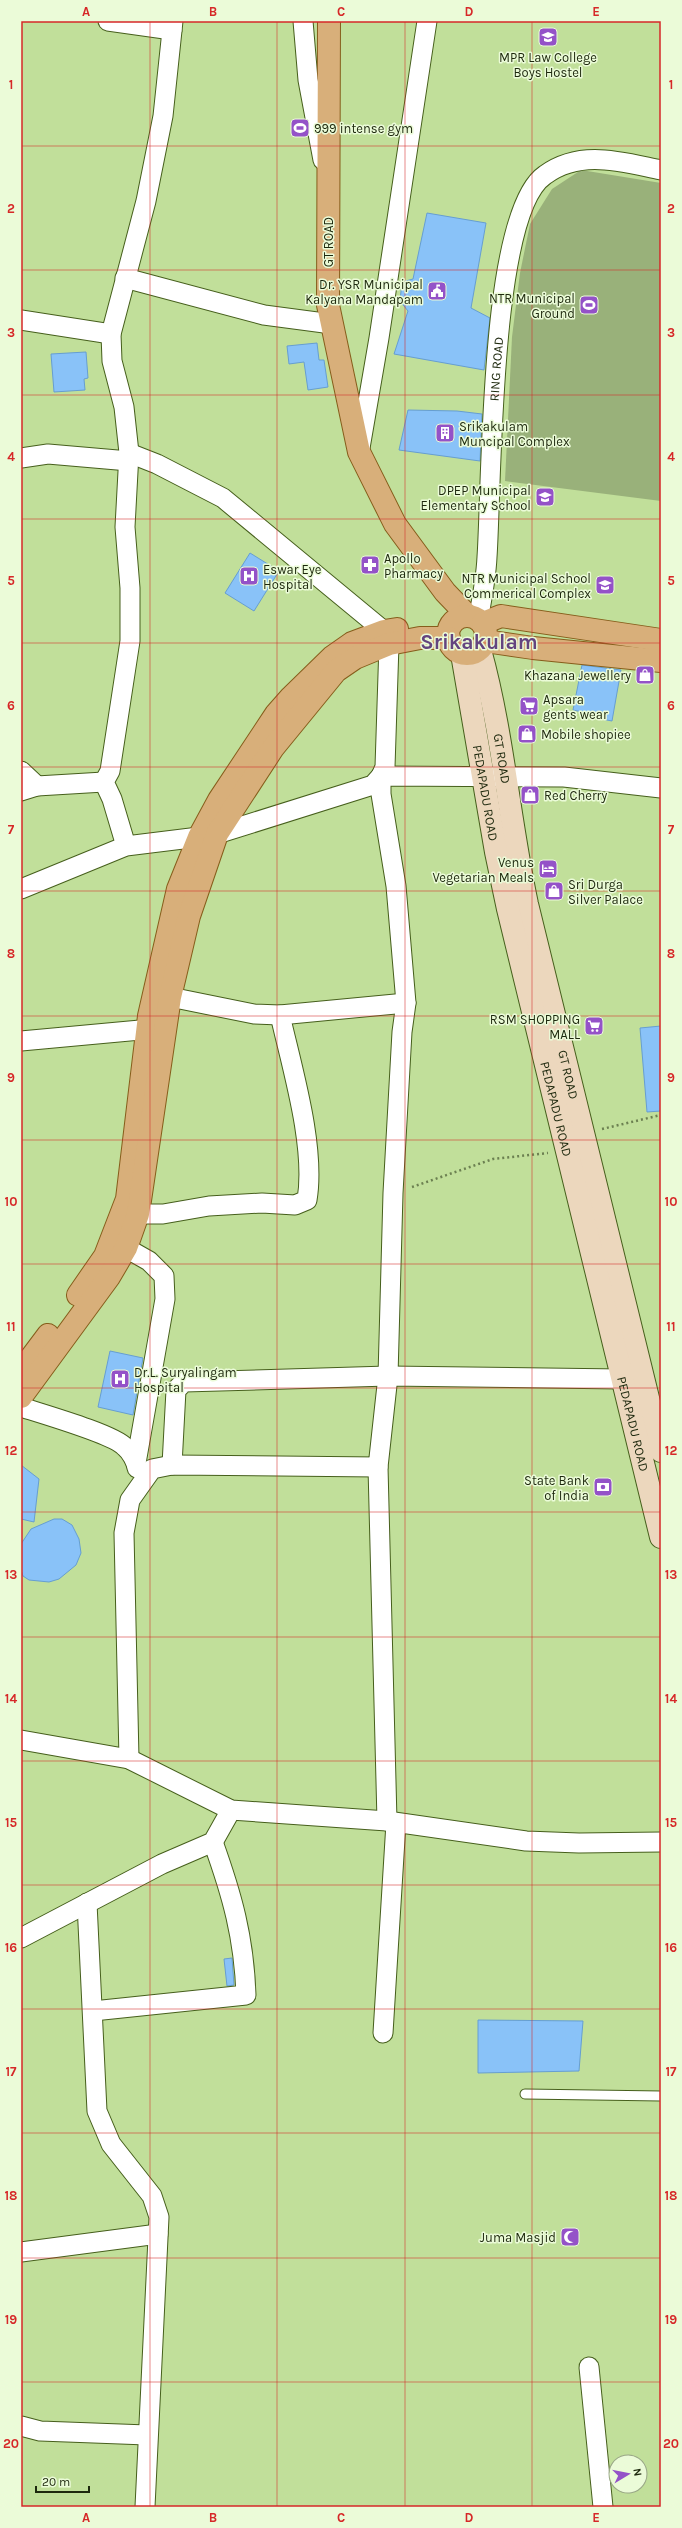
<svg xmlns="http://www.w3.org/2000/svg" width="682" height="2528" viewBox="0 0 682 2528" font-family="Karla,sans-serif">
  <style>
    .green { fill: #99b17a }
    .building { fill: #89c2f8; stroke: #669ed1 }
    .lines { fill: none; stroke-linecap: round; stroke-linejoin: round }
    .service-casing { stroke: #465f1c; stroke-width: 11 }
    .minor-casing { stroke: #465f1c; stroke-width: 21 }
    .secondary-casing { stroke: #465f1c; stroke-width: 24 }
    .primary-casing { stroke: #865d1b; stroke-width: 24 }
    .path { stroke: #6c8051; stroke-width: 2.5; stroke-dasharray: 2 3; stroke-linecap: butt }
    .service { stroke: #fff; stroke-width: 9 }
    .minor { stroke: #fff; stroke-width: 19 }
    .secondary { stroke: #ecd7bd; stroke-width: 22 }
    .primary { stroke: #d8af7a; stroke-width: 22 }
    .grid { fill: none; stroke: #d62828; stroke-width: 1; stroke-opacity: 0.55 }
    .labels { text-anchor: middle; stroke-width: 3; stroke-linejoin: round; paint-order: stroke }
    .poi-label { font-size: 13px; fill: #1d280d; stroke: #ebfbd8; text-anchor: start }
    .street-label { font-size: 13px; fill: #1d280d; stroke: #ebfbd8 }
    .town-label { font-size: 21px; font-weight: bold; fill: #64447f; stroke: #ebfbd8 }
    .neatline { fill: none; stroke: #d62828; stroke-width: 1.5 }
    .grid-label { font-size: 13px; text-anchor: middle; font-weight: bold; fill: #d62828 }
  </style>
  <rect width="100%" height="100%" fill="#c1df9a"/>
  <polygon class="green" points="581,170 661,183 661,501 505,481 512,337 520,273 530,224 552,189"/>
  <g class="building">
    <polygon points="427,213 486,223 471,308 490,318 484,370 394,354 408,311 400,301 402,282 413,279"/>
    <polygon points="317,343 319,360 324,360 328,387 308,390 304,362 289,364 287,346"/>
    <polygon points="86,352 88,378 84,379 85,390 54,392 51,354"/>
    <polygon points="408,410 457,411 482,414 480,461 399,450"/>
    <polygon points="250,553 279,571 254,611 225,593"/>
    <polygon points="582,665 621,670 612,721 591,717 591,714 573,710"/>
    <polygon points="661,1026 661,1111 647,1112 640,1028"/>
    <polygon points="110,1351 143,1358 133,1415 98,1407"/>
    <polygon points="21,1465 39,1479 34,1522 21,1519"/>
    <polygon points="54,1519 62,1519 72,1525 79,1539 81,1553 76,1565 59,1579 49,1582 29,1580 23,1576 21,1570 21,1544 31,1529"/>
    <polygon points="232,1958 234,1985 227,1986 224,1959"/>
    <polygon points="478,2020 583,2021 579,2071 478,2073"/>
  </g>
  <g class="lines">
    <g class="service-casing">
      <polyline id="service" points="525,2094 661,2096"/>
    </g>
    <g class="minor-casing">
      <g id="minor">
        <polyline points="108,21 172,30"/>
        <polyline points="303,21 308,80 323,160"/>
        <polyline points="125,278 264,315 332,324"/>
        <polyline points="21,320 111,334"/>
        <polyline points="360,448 379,338 427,21"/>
        <polyline points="129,453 157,464 223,498 384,631"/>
        <polyline points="21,458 48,454 129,461"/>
        <path id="s1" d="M478,620C482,599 486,579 487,557C492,486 489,213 545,175C581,149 621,162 661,170"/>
        <polyline points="21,771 37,786"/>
        <polyline points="21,791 37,786 104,782"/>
        <polyline points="217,834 373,785 381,776 564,777 661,788"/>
        <polyline points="126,846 112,799 104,782 110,771 130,641 130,588 125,527 129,453 124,407 112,361 111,334 146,201 163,116 173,21"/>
        <polyline points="21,889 126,846 199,837"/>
        <polyline points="170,997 254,1014 280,1015 406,1003"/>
        <polyline points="21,1041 162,1028"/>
        <path d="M138,1214H163L209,1206L262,1203L295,1205L307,1200C316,1147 292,1068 280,1015"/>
        <polyline points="126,1248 149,1261 164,1276 165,1299 136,1463"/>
        <path d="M21,1407C42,1414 113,1434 125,1447C131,1452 136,1461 137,1468"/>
        <polyline points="172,1465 176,1390 184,1382 388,1376 621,1379"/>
        <polyline points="378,1467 387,1821"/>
        <polyline points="21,1740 129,1759 231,1810 387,1821 526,1841 579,1843 661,1842"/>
        <polyline points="129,1759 124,1533 130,1500 152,1469 172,1465 378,1467 388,1376 393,1193 402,1032 406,1003 396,886 381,794 381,776 385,767 389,644"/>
        <polyline points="87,1903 97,2111 111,2144 152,2196 159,2217 145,2507"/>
        <polyline points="21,1938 162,1864 213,1842 231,1810"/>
        <path d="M93,2011L246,1995C244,1937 232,1895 213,1842"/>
        <polyline points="383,2033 396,1823"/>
        <polyline points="21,2252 158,2234"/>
        <polyline points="589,2367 603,2507"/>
        <polyline points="21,2426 40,2431 147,2435"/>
      </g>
    </g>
    <g class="secondary-casing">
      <g id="secondary">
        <path id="s2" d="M480,650C503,733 509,820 527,904L661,1451"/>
        <path id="s3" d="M462,654L496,852L508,909L661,1537"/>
      </g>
    </g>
    <g class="primary-casing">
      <g id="primary">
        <polyline points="329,21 328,305 359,452 395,524 445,592 468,616"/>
        <circle cx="467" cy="635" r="19"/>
        <polyline points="483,623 501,616 661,640"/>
        <polyline points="485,641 533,648 661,661"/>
        <polyline points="78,1295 105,1256 127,1199 149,1016 178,889 199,837 219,800 276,714 291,697 332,657 352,643 384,631 397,629"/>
        <polyline points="21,1371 48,1335"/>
        <polyline points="21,1397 109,1277 126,1248 138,1214 170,997 189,916 217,834 273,748 336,671 355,658 389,644 420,638 449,638"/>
      </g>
    </g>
    <g class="path">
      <polyline points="602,1129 661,1115"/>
      <polyline points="412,1187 493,1159 548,1153"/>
    </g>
    <use href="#service" class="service"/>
    <use href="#minor" class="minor"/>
    <use href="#secondary" class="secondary"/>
    <use href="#primary" class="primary"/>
  </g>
  <path class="grid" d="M150,21V2507M277,21V2507M405,21V2507M532,21V2507M21,146H661M21,270H661M21,395H661M21,519H661M21,643H661M21,767H661M21,891H661M21,1016H661M21,1140H661M21,1264H661M21,1388H661M21,1512H661M21,1637H661M21,1761H661M21,1885H661M21,2009H661M21,2133H661M21,2258H661M21,2382H661"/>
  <defs>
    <g id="university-square" transform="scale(1)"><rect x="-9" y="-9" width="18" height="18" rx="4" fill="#9452c8" stroke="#ebfbd8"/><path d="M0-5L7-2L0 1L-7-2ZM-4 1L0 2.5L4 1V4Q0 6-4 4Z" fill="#fff"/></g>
    <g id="stadium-square" transform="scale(1)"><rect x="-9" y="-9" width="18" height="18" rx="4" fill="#9452c8" stroke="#ebfbd8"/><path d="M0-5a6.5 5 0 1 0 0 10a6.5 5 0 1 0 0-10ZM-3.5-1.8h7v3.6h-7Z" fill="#fff"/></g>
    <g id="civic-square" transform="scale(1)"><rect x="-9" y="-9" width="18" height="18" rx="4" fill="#9452c8" stroke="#ebfbd8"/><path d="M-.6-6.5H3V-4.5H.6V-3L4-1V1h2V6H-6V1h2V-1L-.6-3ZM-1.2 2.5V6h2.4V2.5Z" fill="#fff"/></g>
    <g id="building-square" transform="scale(1)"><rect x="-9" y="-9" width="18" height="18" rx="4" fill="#9452c8" stroke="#ebfbd8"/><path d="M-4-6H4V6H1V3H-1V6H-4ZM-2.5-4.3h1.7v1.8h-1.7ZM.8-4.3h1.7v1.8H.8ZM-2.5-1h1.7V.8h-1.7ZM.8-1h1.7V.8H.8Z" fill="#fff"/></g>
    <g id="school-square" transform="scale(1)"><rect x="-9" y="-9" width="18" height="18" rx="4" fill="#9452c8" stroke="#ebfbd8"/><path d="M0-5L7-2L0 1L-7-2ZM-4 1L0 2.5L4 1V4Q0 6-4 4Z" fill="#fff"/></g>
    <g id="pharmacy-square" transform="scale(1)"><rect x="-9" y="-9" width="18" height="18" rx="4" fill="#9452c8" stroke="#ebfbd8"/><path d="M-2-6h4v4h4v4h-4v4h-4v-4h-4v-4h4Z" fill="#fff"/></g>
    <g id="hospital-square" transform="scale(1)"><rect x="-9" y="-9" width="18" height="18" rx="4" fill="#9452c8" stroke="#ebfbd8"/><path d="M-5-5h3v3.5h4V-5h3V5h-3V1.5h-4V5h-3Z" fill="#fff"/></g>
    <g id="shop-square" transform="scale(1)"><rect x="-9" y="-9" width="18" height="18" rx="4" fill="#9452c8" stroke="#ebfbd8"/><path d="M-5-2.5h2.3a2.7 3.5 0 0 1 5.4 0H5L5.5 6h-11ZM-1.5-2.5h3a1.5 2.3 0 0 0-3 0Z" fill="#fff"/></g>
    <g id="supermarket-square" transform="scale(1)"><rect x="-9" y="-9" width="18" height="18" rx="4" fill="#9452c8" stroke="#ebfbd8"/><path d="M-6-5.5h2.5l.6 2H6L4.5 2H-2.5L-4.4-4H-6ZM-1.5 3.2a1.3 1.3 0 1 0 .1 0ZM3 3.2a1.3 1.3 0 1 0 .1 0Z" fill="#fff"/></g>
    <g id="hotel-square" transform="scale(1)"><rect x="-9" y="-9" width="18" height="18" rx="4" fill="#9452c8" stroke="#ebfbd8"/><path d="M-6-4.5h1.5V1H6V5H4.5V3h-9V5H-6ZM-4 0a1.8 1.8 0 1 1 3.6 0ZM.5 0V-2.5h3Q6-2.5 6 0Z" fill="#fff"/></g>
    <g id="bank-square" transform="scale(1)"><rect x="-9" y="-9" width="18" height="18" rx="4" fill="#9452c8" stroke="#ebfbd8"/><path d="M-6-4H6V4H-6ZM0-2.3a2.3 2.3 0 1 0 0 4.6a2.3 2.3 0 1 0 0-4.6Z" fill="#fff"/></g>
    <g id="mosque-square" transform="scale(1)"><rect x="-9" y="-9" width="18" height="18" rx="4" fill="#9452c8" stroke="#ebfbd8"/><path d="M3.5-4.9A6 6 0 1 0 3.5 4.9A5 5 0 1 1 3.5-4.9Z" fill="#fff"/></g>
  </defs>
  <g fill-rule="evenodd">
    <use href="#university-square" x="548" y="37"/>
    <use href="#stadium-square" x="300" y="128"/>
    <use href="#civic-square" x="437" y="291"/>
    <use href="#stadium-square" x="589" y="305"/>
    <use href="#building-square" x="445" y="433"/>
    <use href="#school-square" x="545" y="497"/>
    <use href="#pharmacy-square" x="370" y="565"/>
    <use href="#hospital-square" x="249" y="576"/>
    <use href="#school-square" x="605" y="585"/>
    <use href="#shop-square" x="645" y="675"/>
    <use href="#supermarket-square" x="529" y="706"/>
    <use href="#shop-square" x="527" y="734"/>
    <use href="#shop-square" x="530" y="795"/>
    <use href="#hotel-square" x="548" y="869"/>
    <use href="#shop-square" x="554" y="891"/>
    <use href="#supermarket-square" x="594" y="1026"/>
    <use href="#hospital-square" x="120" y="1379"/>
    <use href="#bank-square" x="603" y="1487"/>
    <use href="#mosque-square" x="570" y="2237"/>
  </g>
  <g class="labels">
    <g class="poi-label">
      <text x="548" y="62" text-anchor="middle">MPR Law College<tspan x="548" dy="15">Boys Hostel</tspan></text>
      <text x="314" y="133">999 intense gym</text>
      <text x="423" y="289" text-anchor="end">Dr. YSR Municipal<tspan x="423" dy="15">Kalyana Mandapam</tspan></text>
      <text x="575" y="303" text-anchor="end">NTR Municipal<tspan x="575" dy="15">Ground</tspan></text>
      <text x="459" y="431">Srikakulam<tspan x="459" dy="15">Muncipal Complex</tspan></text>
      <text x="531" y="495" text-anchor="end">DPEP Municipal<tspan x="531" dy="15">Elementary School</tspan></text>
      <text x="384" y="563">Apollo<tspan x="384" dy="15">Pharmacy</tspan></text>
      <text x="263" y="574">Eswar Eye<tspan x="263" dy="15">Hospital</tspan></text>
      <text x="591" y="583" text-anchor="end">NTR Municipal School<tspan x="591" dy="15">Commerical Complex</tspan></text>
      <text x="631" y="680" text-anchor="end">Khazana Jewellery</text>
      <text x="543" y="704">Apsara<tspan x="543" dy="15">gents wear</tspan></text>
      <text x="541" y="739">Mobile shopiee</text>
      <text x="544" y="800">Red Cherry</text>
      <text x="534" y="867" text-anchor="end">Venus<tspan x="534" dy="15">Vegetarian Meals</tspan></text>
      <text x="568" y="889">Sri Durga<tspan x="568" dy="15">Silver Palace</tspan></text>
      <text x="580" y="1024" text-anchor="end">RSM SHOPPING<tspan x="580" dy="15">MALL</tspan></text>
      <text x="134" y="1377">Dr.L. Suryalingam<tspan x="134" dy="15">Hospital</tspan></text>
      <text x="589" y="1485" text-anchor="end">State Bank<tspan x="589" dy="15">of India</tspan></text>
      <text x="556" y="2242" text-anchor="end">Juma Masjid</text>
    </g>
    <g class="street-label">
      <text transform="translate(328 242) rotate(-90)" y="5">GT ROAD</text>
      <text dy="5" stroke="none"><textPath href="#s1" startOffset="252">RING ROAD</textPath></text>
      <text dy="5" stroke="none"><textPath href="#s2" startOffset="111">GT ROAD</textPath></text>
      <text dy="5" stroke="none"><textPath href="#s3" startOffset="141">PEDAPADU ROAD</textPath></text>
      <text dy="5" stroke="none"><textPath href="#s2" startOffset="434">GT ROAD</textPath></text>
      <text dy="5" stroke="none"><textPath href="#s3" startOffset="465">PEDAPADU ROAD</textPath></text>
      <text dy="5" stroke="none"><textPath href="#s3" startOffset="789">PEDAPADU ROAD</textPath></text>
    </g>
    <g class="town-label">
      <text x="479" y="649">Srikakulam</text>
    </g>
  </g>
  <rect width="682" height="2528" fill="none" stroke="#ebfbd8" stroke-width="44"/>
  <g transform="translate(628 2474) rotate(80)"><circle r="19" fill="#ebfbd8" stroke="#99a787"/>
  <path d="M0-3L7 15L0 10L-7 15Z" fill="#9452c8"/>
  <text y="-6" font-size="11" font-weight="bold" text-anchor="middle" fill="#1d280d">N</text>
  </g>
  <path d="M36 2486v6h53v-6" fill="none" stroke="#1d280d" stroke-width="2"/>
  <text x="42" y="2486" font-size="12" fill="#1d280d" stroke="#ebfbd8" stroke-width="3" paint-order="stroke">20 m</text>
  <rect x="22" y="22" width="638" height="2484" class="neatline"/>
  <g class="grid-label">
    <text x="86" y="16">A</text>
    <text x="213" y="16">B</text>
    <text x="341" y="16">C</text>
    <text x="469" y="16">D</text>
    <text x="596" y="16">E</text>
    <text x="11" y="89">1</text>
    <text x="671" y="89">1</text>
    <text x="11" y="213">2</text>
    <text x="671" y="213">2</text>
    <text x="11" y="337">3</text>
    <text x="671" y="337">3</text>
    <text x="11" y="461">4</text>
    <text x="671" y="461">4</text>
    <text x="11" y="585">5</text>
    <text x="671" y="585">5</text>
    <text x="11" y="710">6</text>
    <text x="671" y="710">6</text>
    <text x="11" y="834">7</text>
    <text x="671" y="834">7</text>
    <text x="11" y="958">8</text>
    <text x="671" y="958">8</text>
    <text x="11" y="1082">9</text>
    <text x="671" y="1082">9</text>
    <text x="11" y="1206">10</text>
    <text x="671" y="1206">10</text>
    <text x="11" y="1331">11</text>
    <text x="671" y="1331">11</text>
    <text x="11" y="1455">12</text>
    <text x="671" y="1455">12</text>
    <text x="11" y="1579">13</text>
    <text x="671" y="1579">13</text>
    <text x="11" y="1703">14</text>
    <text x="671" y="1703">14</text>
    <text x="11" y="1827">15</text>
    <text x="671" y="1827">15</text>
    <text x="11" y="1952">16</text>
    <text x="671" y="1952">16</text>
    <text x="11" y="2076">17</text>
    <text x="671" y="2076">17</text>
    <text x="11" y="2200">18</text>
    <text x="671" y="2200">18</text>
    <text x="11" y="2324">19</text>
    <text x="671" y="2324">19</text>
    <text x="11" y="2448">20</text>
    <text x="671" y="2448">20</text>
    <text x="86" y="2522">A</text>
    <text x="213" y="2522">B</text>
    <text x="341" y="2522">C</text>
    <text x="469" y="2522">D</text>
    <text x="596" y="2522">E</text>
  </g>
</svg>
